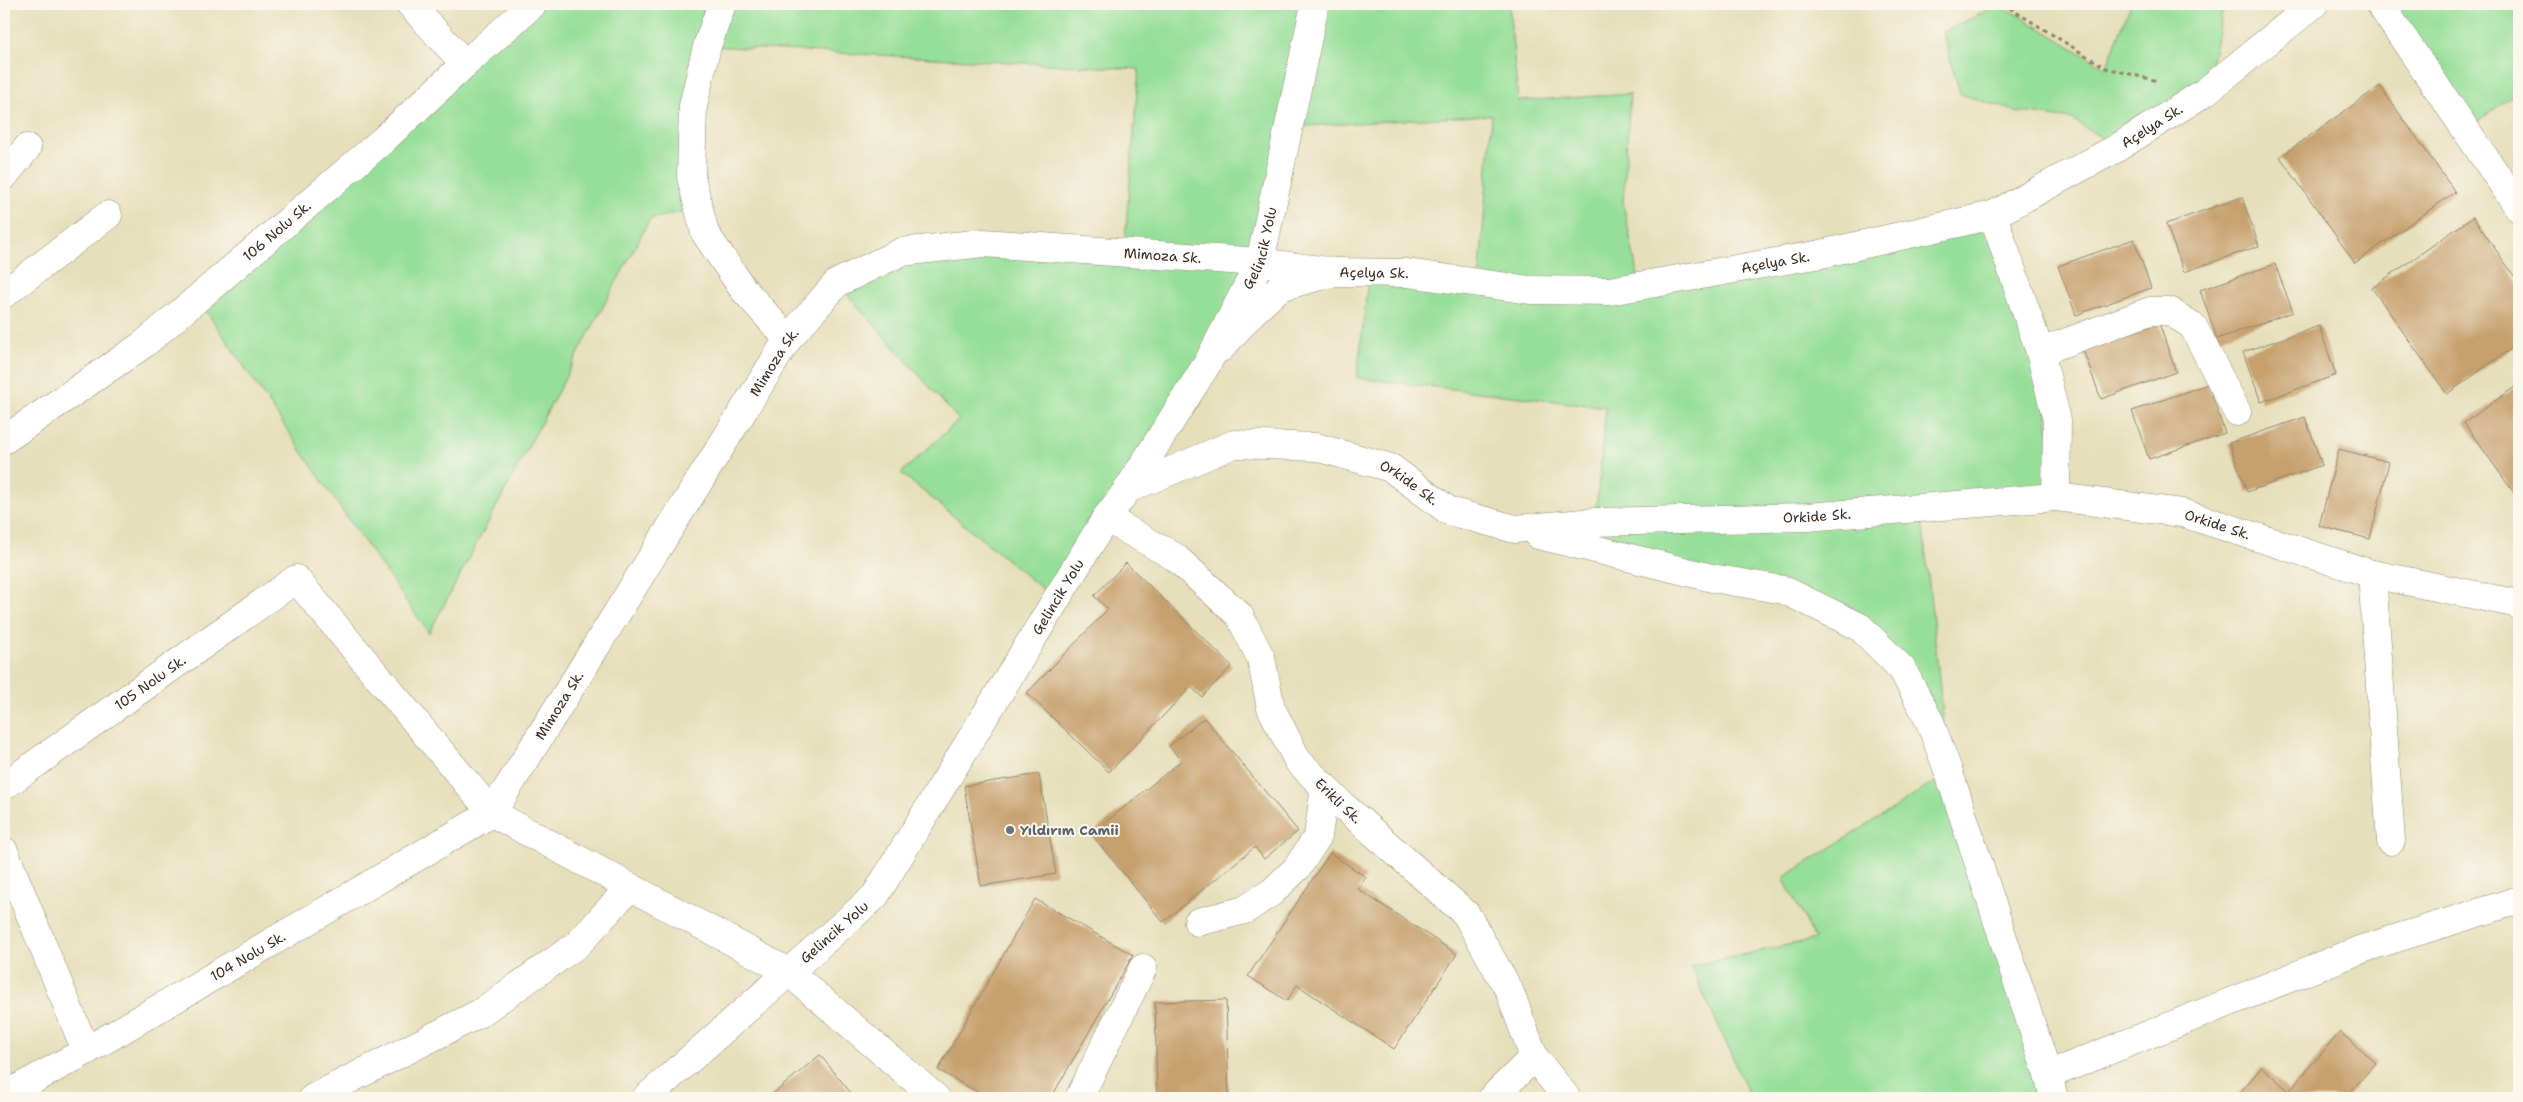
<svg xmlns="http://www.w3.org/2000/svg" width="2523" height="1102" viewBox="0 0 2523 1102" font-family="'Shantell Sans',sans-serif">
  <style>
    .green { fill: #96df99; stroke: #68845c }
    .building { fill: #c6a06d }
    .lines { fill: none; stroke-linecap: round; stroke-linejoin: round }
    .minor-casing { stroke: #90846c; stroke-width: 29 }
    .major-casing { stroke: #90846c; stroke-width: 29 }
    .path { stroke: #90846c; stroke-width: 3; stroke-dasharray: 4 4; stroke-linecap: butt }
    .minor { stroke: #fff; stroke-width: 28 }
    .major { stroke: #fff; stroke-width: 28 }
    .worship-dot { fill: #6b7280; stroke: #fbf7ec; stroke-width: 2 }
    .labels { text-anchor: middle; stroke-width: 4; stroke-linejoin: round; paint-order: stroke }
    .street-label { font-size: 14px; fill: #3b2a1e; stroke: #fbf7ec }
    .worship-label { font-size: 14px; font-weight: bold; fill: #5b616d; stroke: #fbf7ec; text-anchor: start }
  </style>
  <rect width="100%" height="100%" fill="#fbf7ec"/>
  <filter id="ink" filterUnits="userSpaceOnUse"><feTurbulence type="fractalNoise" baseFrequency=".02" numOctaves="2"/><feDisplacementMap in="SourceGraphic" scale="10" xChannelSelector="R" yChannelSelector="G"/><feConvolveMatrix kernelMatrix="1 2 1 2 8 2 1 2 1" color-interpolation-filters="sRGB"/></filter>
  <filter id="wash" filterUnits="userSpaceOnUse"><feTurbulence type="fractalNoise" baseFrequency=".0096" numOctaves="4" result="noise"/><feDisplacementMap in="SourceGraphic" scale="20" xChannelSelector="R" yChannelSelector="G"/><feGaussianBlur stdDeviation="1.12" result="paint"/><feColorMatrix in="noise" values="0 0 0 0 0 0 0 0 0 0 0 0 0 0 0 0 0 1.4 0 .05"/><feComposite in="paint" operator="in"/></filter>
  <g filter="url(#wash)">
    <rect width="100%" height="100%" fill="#e6dfbb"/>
    <g class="green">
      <polygon points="533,4 1509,4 1518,101 1630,94 1623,203 1640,286 1993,215 2040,352 2056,497 1921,508 1949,773 2054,1098 1751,1098 1691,966 1815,939 1783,878 1949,773 1902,669 1784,590 1515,529 1595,522 1606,407 1357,378 1369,272 1479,282 1492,115 1289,127 1260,262 1056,600 901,473 959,420 837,283 901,252 1124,252 1139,69 707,46 699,208 650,219 429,633 346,516 198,299"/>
      <polygon points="2000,4 2106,68 2131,4 2224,4 2205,92 2117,148 2072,119 2015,111 1960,94 1943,32"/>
      <polygon points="2380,4 2519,4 2519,91 2466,130"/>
    </g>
    <g id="blocks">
      <g class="building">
        <polygon points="2380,86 2455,192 2355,263 2280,157"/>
        <polygon points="2242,197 2259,246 2184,272 2166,224"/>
        <polygon points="2473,217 2519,283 2519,343 2447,394 2372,288"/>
        <polygon points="2134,239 2151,288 2076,315 2058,266"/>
        <polygon points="2275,264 2293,312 2217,339 2200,290"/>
        <polygon points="2159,323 2176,372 2101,399 2083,350"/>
        <polygon points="2319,326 2336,375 2261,402 2243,352"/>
        <polygon points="2208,384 2225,433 2149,459 2132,411"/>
        <polygon points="2519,384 2519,500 2464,423"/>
        <polygon points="2305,417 2322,465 2247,492 2229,443"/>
        <polygon points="2339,449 2389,462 2370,539 2319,526"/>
        <polygon points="1126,563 1232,666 1202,697 1191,687 1109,772 1027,693 1108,609 1094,596"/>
        <polygon points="1204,718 1298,831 1264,859 1255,847 1163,922 1091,834 1181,761 1169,746"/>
        <polygon points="1039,774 1056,874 981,886 964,786"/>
        <polygon points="1330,853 1366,877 1358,889 1457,954 1394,1049 1297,985 1287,1001 1248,976"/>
        <polygon points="1035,899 1133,955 1051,1098 988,1098 938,1070"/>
        <polygon points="1226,1000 1229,1098 1157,1098 1155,1002"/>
        <polygon points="2340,1032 2376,1063 2345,1098 2235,1098 2262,1067 2289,1091"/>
        <polygon points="820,1055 855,1098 768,1098"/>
      </g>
    </g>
  </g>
  <g filter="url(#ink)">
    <use href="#blocks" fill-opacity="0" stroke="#90846c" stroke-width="1"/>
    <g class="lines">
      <g class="minor-casing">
        <g id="minor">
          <polyline points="410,4 465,64"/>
          <polyline points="722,4 707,46 693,106 691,177 705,233 743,289 788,339"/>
          <polyline points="2380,4 2519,208"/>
          <polyline points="4,176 27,148"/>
          <polyline points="1993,215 2040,352 2057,420 2056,497"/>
          <polyline points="4,294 108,215"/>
          <path id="s1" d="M1221,348L1252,313L1280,287L1335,272L1407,273L1530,290L1610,291L1821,254L1993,215L2117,148L2205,92L2314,4"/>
          <polyline points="2040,352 2150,311 2169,311 2193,326 2237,412"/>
          <path id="s2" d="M4,440L144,344L382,141L465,64L533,4"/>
          <path id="s3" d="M1128,489L1234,444L1316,447L1391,468L1449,511L1515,529L1595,522L1807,517L2056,497L2182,513L2372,574L2519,604"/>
          <path id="s4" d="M1106,518L1175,557L1239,615L1261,658L1271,708L1298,761L1341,804L1466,914L1509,990L1534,1057L1567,1098"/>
          <polyline points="1538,535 1712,578 1784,590 1860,627 1902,669 1930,722 1949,773 2048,1075 2054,1098"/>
          <polyline points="2372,574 2391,841"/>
          <path id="s5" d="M4,786L296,579L492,813L789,972L936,1098"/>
          <polyline points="4,851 86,1051"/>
          <polyline points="1198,922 1245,910 1272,892 1297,868 1318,836 1325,787"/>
          <polyline points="2048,1075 2362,949 2519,900"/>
          <path id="s6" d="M4,1096L86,1051L492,813L788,339L837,283L901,252L983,243L1260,262L1335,272"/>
          <polyline points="313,1098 480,1013 578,944 630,887"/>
          <polyline points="1079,1098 1143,968"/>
          <polyline points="1492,1098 1534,1057"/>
        </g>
      </g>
      <g class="major-casing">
        <g id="major">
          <path id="s7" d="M646,1098L875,896L1106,518L1128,489L1207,364L1260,262L1315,4"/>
        </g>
      </g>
      <polyline class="path" points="2003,4 2106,68 2158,81"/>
      <use href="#minor" class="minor"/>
      <use href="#major" class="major"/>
    </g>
  </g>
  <circle class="worship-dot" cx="1010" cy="830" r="5"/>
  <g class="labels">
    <g class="street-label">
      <text dy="5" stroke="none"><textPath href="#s1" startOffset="991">Açelya Sk.</textPath></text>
      <text dy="5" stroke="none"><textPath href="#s2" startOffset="344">106 Nolu Sk.</textPath></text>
      <text dy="5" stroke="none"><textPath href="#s7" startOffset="1061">Gelincik Yolu</textPath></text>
      <text dy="5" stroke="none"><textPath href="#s6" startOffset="1531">Mimoza Sk.</textPath></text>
      <text dy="5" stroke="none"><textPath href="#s1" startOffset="586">Açelya Sk.</textPath></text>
      <text dy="5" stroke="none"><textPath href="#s1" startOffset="181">Açelya Sk.</textPath></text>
      <text dy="5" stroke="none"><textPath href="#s6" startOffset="1096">Mimoza Sk.</textPath></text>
      <text dy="5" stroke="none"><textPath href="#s3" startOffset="298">Orkide Sk.</textPath></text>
      <text dy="5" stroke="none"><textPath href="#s3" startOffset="718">Orkide Sk.</textPath></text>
      <text dy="5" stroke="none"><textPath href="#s3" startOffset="1122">Orkide Sk.</textPath></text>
      <text dy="5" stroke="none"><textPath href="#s7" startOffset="656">Gelincik Yolu</textPath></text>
      <text dy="5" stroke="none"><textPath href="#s5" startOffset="179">105 Nolu Sk.</textPath></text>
      <text dy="5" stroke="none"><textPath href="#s6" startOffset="691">Mimoza Sk.</textPath></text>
      <text dy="5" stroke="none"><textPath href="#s4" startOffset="381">Erikli Sk.</textPath></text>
      <text dy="5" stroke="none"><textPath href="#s7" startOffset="251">Gelincik Yolu</textPath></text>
      <text dy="5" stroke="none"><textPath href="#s6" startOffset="281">104 Nolu Sk.</textPath></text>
    </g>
    <g class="worship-label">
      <text x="1020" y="835">Yıldırım Camii</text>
    </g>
  </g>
  <rect width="2523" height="1102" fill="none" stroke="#fbf7ec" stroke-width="20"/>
</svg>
